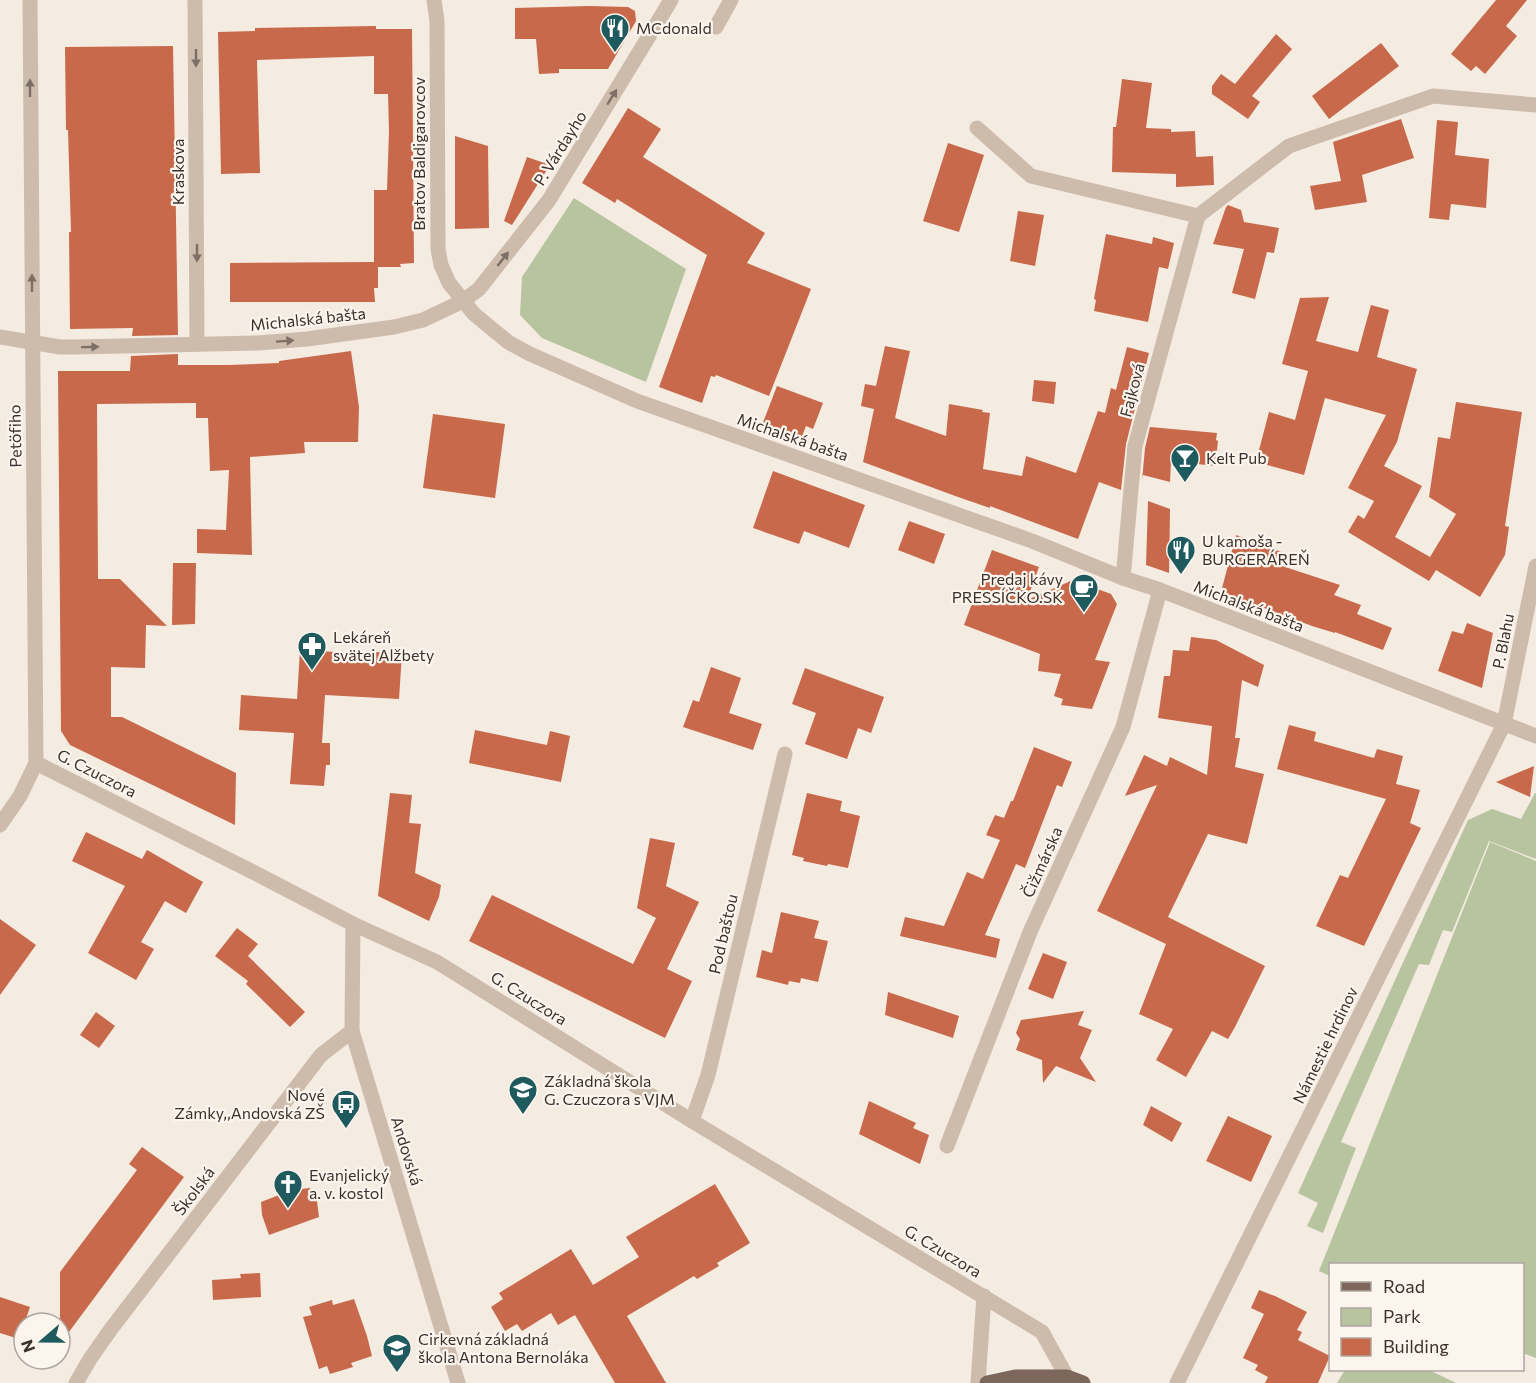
<svg xmlns="http://www.w3.org/2000/svg" width="1536" height="1383" viewBox="0 0 1536 1383" font-family="Commissioner,sans-serif">
  <style>
    .green { fill: #b8c4a0 }
    .building { fill: #c8694b }
    .lines { fill: none; stroke-linecap: round; stroke-linejoin: round }
    .minor { stroke: #cdbbac; stroke-width: 15 }
    .major { stroke: #7d675c; stroke-width: 15 }
    .oneway { fill: #7d6f65 }
    .labels { text-anchor: middle; stroke-width: 4.5; stroke-linejoin: round; paint-order: stroke }
    .poi-label { font-size: 16px; fill: #3b302b; stroke: #fbf5ee; text-anchor: start }
    .street-label { font-size: 16px; fill: #3b302b; stroke: #fbf5ee }
  </style>
  <rect width="100%" height="100%" fill="#f4ebe1"/>
  <g class="green">
    <polygon points="574,198 686,269 646,382 542,338 520,315 522,277"/>
    <polygon points="1535,793 1536,793 1536,859 1489,841 1452,932 1443,930 1429,965 1419,964 1341,1142 1356,1148 1323,1233 1307,1226 1318,1203 1298,1193 1468,820 1492,809 1521,819"/>
    <polygon points="1490,842 1536,861 1536,1358 1523,1353 1522,1264 1330,1264 1330,1276 1319,1271"/>
    <polygon points="1345,1370 1429,1370 1456,1383 1337,1383"/>
  </g>
  <g class="building">
    <polygon points="1496,0 1527,0 1506,26 1517,36 1485,74 1476,66 1471,71 1451,54"/>
    <polygon points="589,6 628,7 635,11 636,21 608,69 559,69 559,73 539,74 536,39 515,39 515,8"/>
    <polygon points="376,26 376,29 412,29 414,263 400,264 401,267 378,267 378,288 374,288 375,302 230,302 230,263 374,262 374,190 387,190 389,131 388,94 374,94 374,56 257,60 260,173 221,174 218,32 255,31 255,28"/>
    <polygon points="1276,34 1292,49 1252,96 1260,102 1248,119 1212,94 1212,86 1221,74 1235,84"/>
    <polygon points="1381,43 1399,66 1329,119 1312,96"/>
    <polygon points="173,46 178,335 132,336 133,328 70,329 69,232 71,232 68,130 66,130 65,47"/>
    <polygon points="1122,79 1152,83 1146,128 1171,129 1171,132 1195,131 1196,157 1213,156 1214,185 1176,187 1176,174 1112,172 1113,127 1116,127"/>
    <polygon points="628,108 661,129 643,157 765,233 747,263 811,289 769,396 716,375 715,377 711,376 702,403 659,387 707,255 617,199 615,203 582,183"/>
    <polygon points="1401,119 1414,158 1362,175 1367,202 1315,210 1310,186 1341,181 1333,142"/>
    <polygon points="1437,120 1458,122 1455,155 1489,159 1486,208 1451,204 1449,220 1429,218"/>
    <polygon points="455,136 488,146 489,228 455,229"/>
    <polygon points="948,143 984,155 959,232 923,221"/>
    <polygon points="527,157 550,165 512,225 504,221"/>
    <polygon points="1228,205 1241,210 1244,222 1279,228 1274,253 1267,252 1255,299 1232,293 1244,249 1213,244 1226,207"/>
    <polygon points="1018,211 1044,215 1035,266 1010,261"/>
    <polygon points="1106,234 1152,244 1153,237 1174,243 1168,269 1159,267 1148,322 1094,311 1096,300 1094,299"/>
    <polygon points="1329,297 1316,341 1358,352 1371,305 1389,310 1377,357 1417,369 1397,442 1384,466 1422,486 1395,537 1430,557 1456,514 1429,497 1438,437 1450,439 1456,402 1522,412 1505,526 1509,527 1505,555 1480,597 1436,570 1429,581 1348,532 1358,515 1364,519 1374,501 1348,488 1386,415 1325,398 1304,475 1267,465 1269,457 1258,454 1269,412 1295,420 1308,371 1282,364 1300,298"/>
    <polygon points="885,346 910,351 895,418 946,436 949,404 983,410 982,412 990,413 983,469 1022,476 1026,456 1076,473 1098,411 1105,413 1111,388 1116,390 1127,347 1149,353 1126,444 1121,490 1099,482 1078,539 990,506 990,508 958,497 863,462 874,409 861,406 865,384 876,386"/>
    <polygon points="351,351 359,407 358,442 304,442 305,453 250,457 252,555 197,553 197,529 226,530 229,470 210,471 208,418 196,418 196,403 97,404 98,579 120,579 167,626 146,625 145,668 111,667 111,717 122,717 236,773 235,825 70,745 61,731 58,371 130,371 131,356 178,354 178,365 229,365 279,363 279,361"/>
    <polygon points="1034,380 1056,382 1054,404 1032,401"/>
    <polygon points="777,386 823,403 813,429 806,426 801,439 762,425"/>
    <polygon points="433,414 505,424 495,498 423,488"/>
    <polygon points="1150,427 1217,433 1216,440 1218,441 1215,466 1171,461 1170,482 1143,475 1142,481 1145,448"/>
    <polygon points="773,471 865,505 849,548 804,531 799,544 753,528"/>
    <polygon points="1148,501 1170,509 1169,573 1146,565"/>
    <polygon points="909,521 945,534 934,564 898,550"/>
    <polygon points="1236,535 1284,553 1279,565 1340,585 1334,595 1361,605 1357,614 1392,628 1383,650 1335,632 1335,633 1312,626 1221,592"/>
    <polygon points="992,550 1039,567 1027,600 1073,580 1111,594 1117,604 1095,660 1110,662 1092,709 1061,705 1063,699 1054,696 1061,674 1038,671 1040,654 964,625"/>
    <polygon points="173,563 196,563 195,624 172,625"/>
    <polygon points="1467,623 1493,633 1482,688 1438,671 1452,631 1463,634"/>
    <polygon points="1191,637 1216,640 1264,665 1258,687 1242,680 1235,738 1240,738 1235,767 1264,774 1247,844 1208,834 1168,917 1265,966 1235,1027 1228,1039 1212,1031 1186,1077 1156,1060 1173,1029 1139,1014 1166,944 1097,911 1157,785 1125,796 1144,755 1167,766 1170,757 1207,775 1212,726 1158,718 1164,676 1170,676 1173,650 1189,651"/>
    <polygon points="300,650 372,654 373,652 402,653 399,699 325,695 322,743 330,743 330,765 326,765 324,786 290,784 294,733 239,730 241,695 297,699"/>
    <polygon points="711,667 741,678 729,713 762,724 753,750 683,727 693,700 699,702"/>
    <polygon points="805,668 884,697 871,733 858,728 847,759 805,744 816,713 792,704"/>
    <polygon points="1289,725 1316,732 1314,741 1374,758 1377,749 1403,756 1396,784 1420,790 1410,823 1421,828 1364,946 1316,926 1340,875 1348,878 1386,799 1277,769"/>
    <polygon points="475,730 547,745 550,731 570,736 561,782 469,763"/>
    <polygon points="1034,747 1072,762 1062,787 1057,785 1025,868 1016,864 985,935 1000,939 996,958 900,936 905,917 944,926 967,872 983,879 1000,840 986,835 995,815 1004,818 1011,801 1013,801"/>
    <polygon points="1534,766 1530,797 1496,782"/>
    <polygon points="390,793 412,795 409,823 421,824 415,873 441,885 439,897 429,921 378,896"/>
    <polygon points="807,793 842,801 840,811 860,816 848,868 828,864 827,866 803,861 804,858 792,855"/>
    <polygon points="86,832 142,859 147,850 203,882 186,913 165,901 141,942 154,949 136,980 88,953 125,886 72,861"/>
    <polygon points="650,838 675,843 666,886 699,902 667,969 692,981 665,1038 469,941 492,895 633,964 656,918 637,908"/>
    <polygon points="781,912 819,921 814,938 828,941 818,982 801,978 800,983 789,981 788,985 756,977 762,950 772,953"/>
    <polygon points="0,919 36,945 0,995"/>
    <polygon points="237,928 258,944 248,956 305,1012 290,1027 246,984 248,981 215,956"/>
    <polygon points="1043,953 1067,962 1053,999 1028,989"/>
    <polygon points="888,992 959,1016 953,1038 885,1015"/>
    <polygon points="1084,1011 1078,1025 1092,1030 1080,1058 1096,1082 1056,1066 1043,1083 1042,1060 1016,1050 1020,1039 1016,1033 1021,1020"/>
    <polygon points="96,1012 115,1026 99,1048 80,1035"/>
    <polygon points="869,1101 916,1123 913,1128 929,1135 920,1164 859,1134"/>
    <polygon points="1151,1106 1182,1123 1172,1142 1143,1125"/>
    <polygon points="1228,1116 1272,1136 1251,1182 1206,1161"/>
    <polygon points="142,1147 184,1177 60,1344 60,1272 137,1170 129,1164"/>
    <polygon points="715,1184 750,1243 717,1263 719,1266 697,1279 694,1276 627,1316 666,1383 615,1383 575,1315 558,1325 551,1313 522,1331 517,1324 505,1331 491,1307 503,1299 499,1293 571,1249 593,1285 639,1257 626,1237"/>
    <polygon points="310,1188 313,1195 316,1193 319,1217 269,1235 262,1215 261,1202 292,1190"/>
    <polygon points="260,1273 261,1297 213,1300 212,1280 241,1278 240,1274"/>
    <polygon points="1259,1290 1275,1296 1307,1312 1297,1330 1302,1332 1298,1340 1330,1356 1318,1383 1265,1383 1268,1377 1255,1370 1258,1365 1243,1358 1264,1314 1251,1308"/>
    <polygon points="0,1297 30,1307 19,1339 0,1333"/>
    <polygon points="354,1299 367,1336 372,1356 351,1363 353,1367 330,1374 327,1366 319,1369 303,1317 312,1315 309,1307 332,1300 333,1305"/>
  </g>
  <g class="lines">
    <g class="minor">
      <polyline points="195,0 197,344"/>
      <polyline points="434,0 437,21 438,249 441,265 449,283 474,314 508,342 530,354 637,401 1032,541 1123,578 1160,590 1536,736"/>
      <polyline points="716,27 731,0"/>
      <polyline points="977,128 1031,176 1198,216"/>
      <polyline points="0,337 60,347 75,347 258,343 307,339 394,327 423,320 463,301 479,289 549,200 671,0"/>
      <polyline points="1123,578 1135,446 1198,216 1289,146 1433,96 1536,105"/>
      <polyline points="36,763 257,874 353,924 437,962 692,1121 1042,1332 1067,1377"/>
      <polyline points="0,825 20,796 36,763 30,0"/>
      <polyline points="353,924 352,1031 458,1383"/>
      <polyline points="692,1121 708,1075 785,754"/>
      <polyline points="947,1146 1030,932 1123,727 1160,590"/>
      <polyline points="76,1383 90,1359 111,1329 321,1055 352,1031"/>
      <polyline points="978,1383 984,1296"/>
      <polyline points="1177,1383 1504,724 1536,566"/>
    </g>
    <polyline class="major" points="987,1383 1015,1377 1067,1377 1083,1383"/>
  </g>
  <defs><path id="oneway-solid" d="M-6-.8H1V-3.2L6.5 0L1 3.2V.8H-6Z" transform="scale(1.5)"/></defs>
  <g class="oneway">
    <use href="#oneway-solid" transform="translate(196 58) rotate(90)"/>
    <use href="#oneway-solid" transform="translate(30 88) rotate(-90)"/>
    <use href="#oneway-solid" transform="translate(612 97) rotate(-58)"/>
    <use href="#oneway-solid" transform="translate(197 253) rotate(90)"/>
    <use href="#oneway-solid" transform="translate(503 259) rotate(-52)"/>
    <use href="#oneway-solid" transform="translate(32 283) rotate(-90)"/>
    <use href="#oneway-solid" transform="translate(285 341) rotate(-4)"/>
    <use href="#oneway-solid" transform="translate(90 347) rotate(-1)"/>
  </g>
  <defs>
    <g id="restaurant-pin" transform="scale(1.5)"><path d="M0 17L-7.5 6A9.5 9.5 0 1 1 7.5 6Z" fill="#1f5a5e" stroke="#fbf5ee"/><path d="M-5-6h1v4h1v-4h1v4h1v-4h1v5L-1.5 .5V6h-2V.5L-5-1ZM5-6V6H3V1.5H1.5Q1.5-4 5-6Z" fill="#fff"/></g>
    <g id="bar-pin" transform="scale(1.5)"><path d="M0 17L-7.5 6A9.5 9.5 0 1 1 7.5 6Z" fill="#1f5a5e" stroke="#fbf5ee"/><path d="M-6-5H6L.8 .8V4.5H3.5V6h-7V4.5H-.8V.8Z" fill="#fff"/></g>
    <g id="cafe-pin" transform="scale(1.5)"><path d="M0 17L-7.5 6A9.5 9.5 0 1 1 7.5 6Z" fill="#1f5a5e" stroke="#fbf5ee"/><path d="M-5.5-4.5H6V0H3Q3 3.5 0 3.5H-2.5Q-5.5 3.5-5.5 0ZM3-3.2v2h1.7v-2ZM-6 4.5H4V6H-6Z" fill="#fff"/></g>
    <g id="pharmacy-pin" transform="scale(1.5)"><path d="M0 17L-7.5 6A9.5 9.5 0 1 1 7.5 6Z" fill="#1f5a5e" stroke="#fbf5ee"/><path d="M-2-6h4v4h4v4h-4v4h-4v-4h-4v-4h4Z" fill="#fff"/></g>
    <g id="school-pin" transform="scale(1.5)"><path d="M0 17L-7.5 6A9.5 9.5 0 1 1 7.5 6Z" fill="#1f5a5e" stroke="#fbf5ee"/><path d="M0-5L7-2L0 1L-7-2ZM-4 1L0 2.5L4 1V4Q0 6-4 4Z" fill="#fff"/></g>
    <g id="bus-pin" transform="scale(1.5)"><path d="M0 17L-7.5 6A9.5 9.5 0 1 1 7.5 6Z" fill="#1f5a5e" stroke="#fbf5ee"/><path d="M-5-6H5V4H4V6H2V4H-2V6H-4V4H-5ZM-3.5-4V0h7V-4ZM-3.5 1.2v1.5H-2V1.2ZM2 1.2v1.5H3.5V1.2Z" fill="#fff"/></g>
    <g id="church-pin" transform="scale(1.5)"><path d="M0 17L-7.5 6A9.5 9.5 0 1 1 7.5 6Z" fill="#1f5a5e" stroke="#fbf5ee"/><path d="M-1.2-6h2.4v3.5h3.3v2.4h-3.3V6h-2.4V-.1h-3.3v-2.4h3.3Z" fill="#fff"/></g>
  </defs>
  <g fill-rule="evenodd">
    <use href="#restaurant-pin" x="615" y="28"/>
    <use href="#bar-pin" x="1185" y="458"/>
    <use href="#restaurant-pin" x="1181" y="550"/>
    <use href="#cafe-pin" x="1084" y="588"/>
    <use href="#pharmacy-pin" x="312" y="646"/>
    <use href="#school-pin" x="523" y="1090"/>
    <use href="#bus-pin" x="346" y="1104"/>
    <use href="#church-pin" x="288" y="1184"/>
    <use href="#school-pin" x="397" y="1348"/>
  </g>
  <g class="labels">
    <g class="poi-label">
      <text x="636" y="34">MCdonald</text>
      <text x="1206" y="464">Kelt Pub</text>
      <text x="1202" y="547">U kamoša -<tspan x="1202" dy="18">BURGERÁREŇ</tspan></text>
      <text x="1063" y="585" text-anchor="end">Predaj kávy<tspan x="1063" dy="18">PRESSÍČKO.SK</tspan></text>
      <text x="333" y="643">Lekáreň<tspan x="333" dy="18">svätej Alžbety</tspan></text>
      <text x="544" y="1087">Základná škola<tspan x="544" dy="18">G. Czuczora s VJM</tspan></text>
      <text x="325" y="1101" text-anchor="end">Nové<tspan x="325" dy="18">Zámky,,Andovská ZŠ</tspan></text>
      <text x="309" y="1181">Evanjelický<tspan x="309" dy="18">a. v. kostol</tspan></text>
      <text x="418" y="1345">Cirkevná základná<tspan x="418" dy="18">škola Antona Bernoláka</tspan></text>
    </g>
    <g class="street-label">
      <text transform="translate(560 148) rotate(-58)" y="6">P. Várdayho</text>
      <text transform="translate(419 154) rotate(-90)" y="6">Bratov Baldigarovcov</text>
      <text transform="translate(178 172) rotate(-90)" y="6">Kraskova</text>
      <text transform="translate(308 319) rotate(-6)" y="6">Michalská bašta</text>
      <text transform="translate(1132 390) rotate(-75)" y="6">Fajková</text>
      <text transform="translate(15 436) rotate(-91)" y="6">Petöfiho</text>
      <text transform="translate(793 437) rotate(19)" y="6">Michalská bašta</text>
      <text transform="translate(1249 606) rotate(21)" y="6">Michalská bašta</text>
      <text transform="translate(1503 641) rotate(-79)" y="6">P. Blahu</text>
      <text transform="translate(97 773) rotate(27)" y="6">G. Czuczora</text>
      <text transform="translate(1042 862) rotate(-66)" y="6">Čižmárska</text>
      <text transform="translate(723 934) rotate(-77)" y="6">Pod baštou</text>
      <text transform="translate(529 998) rotate(32)" y="6">G. Czuczora</text>
      <text transform="translate(1325 1045) rotate(-64)" y="6">Námestie hrdinov</text>
      <text transform="translate(407 1151) rotate(73)" y="6">Andovská</text>
      <text transform="translate(194 1191) rotate(-53)" y="6">Školská</text>
      <text transform="translate(943 1251) rotate(31)" y="6">G. Czuczora</text>
    </g>
  </g>
  <rect x="1329" y="1263" width="195" height="108" fill="#fbf5ee" stroke="#aea6a0" stroke-width="1.5"/>
  <rect x="1341" y="1282" width="30" height="9" fill="#7d675c" stroke="#aea6a0" stroke-width="1.5"/>
  <text x="1383" y="1293" font-size="18" fill="#3b302b">Road</text>
  <rect x="1341" y="1308" width="30" height="18" fill="#b8c4a0" stroke="#aea6a0" stroke-width="1.5"/>
  <text x="1383" y="1323" font-size="18" fill="#3b302b">Park</text>
  <rect x="1341" y="1338" width="30" height="18" fill="#c8694b" stroke="#aea6a0" stroke-width="1.5"/>
  <text x="1383" y="1353" font-size="18" fill="#3b302b">Building</text>
  <g transform="translate(42 1341) rotate(250)"><circle r="28" fill="#fbf5ee" stroke="#aea6a0" stroke-width="1.5"/>
  <path d="M0-4.5L10 22L0 15L-10 22Z" fill="#1f5a5e"/>
  <text y="-9" font-size="16" font-weight="bold" text-anchor="middle" fill="#3b302b">N</text>
  </g>
</svg>
